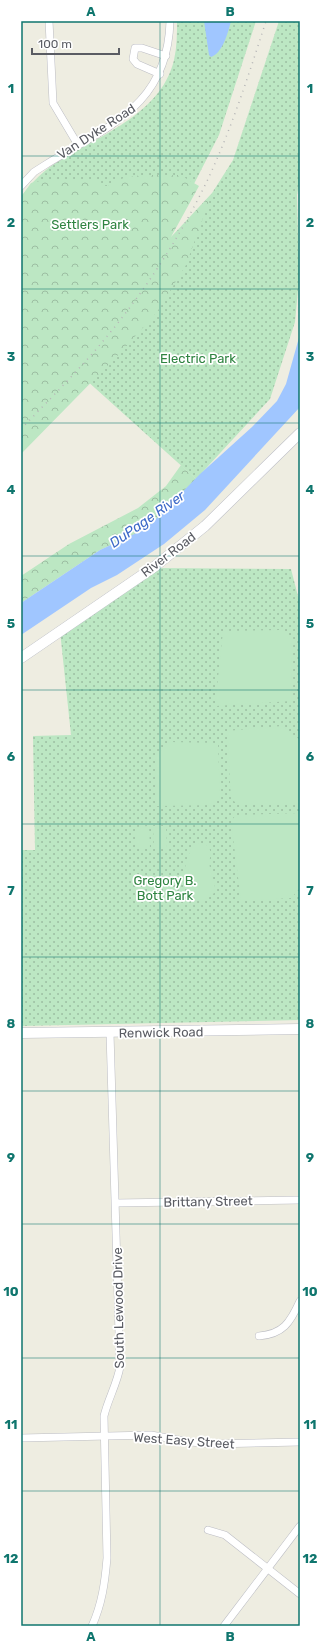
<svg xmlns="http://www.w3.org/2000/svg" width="321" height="1647" viewBox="0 0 321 1647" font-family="Rubik,sans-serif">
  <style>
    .green { fill: url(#green-dots) }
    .forest { fill: url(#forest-crowns) }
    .pitch { fill: #bce7c3 }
    .water { fill: #a0c6ff }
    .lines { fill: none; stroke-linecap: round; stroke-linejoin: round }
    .street-casing { stroke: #bcbdc4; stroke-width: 8 }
    .secondary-casing { stroke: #bcbec6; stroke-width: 11 }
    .street { stroke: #fff; stroke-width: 7 }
    .secondary { stroke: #fff; stroke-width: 10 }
    .rail { stroke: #b5b5b6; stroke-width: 1.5; stroke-dasharray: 1 5; stroke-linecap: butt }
    .grid { fill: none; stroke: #0f766e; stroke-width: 1; stroke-opacity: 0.55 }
    .labels { text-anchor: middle; stroke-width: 3.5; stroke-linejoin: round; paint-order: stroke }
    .street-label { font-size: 13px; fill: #5a5c63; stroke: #fff }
    .park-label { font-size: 13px; fill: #2f8441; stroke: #fff }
    .water-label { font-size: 14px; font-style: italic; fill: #3d6ac8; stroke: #fff }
    .neatline { fill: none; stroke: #0f766e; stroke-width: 1.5 }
    .grid-label { font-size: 13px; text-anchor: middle; font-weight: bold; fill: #0f766e }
  </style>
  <defs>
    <pattern id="green-dots" width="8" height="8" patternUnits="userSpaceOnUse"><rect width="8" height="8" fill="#bce7c3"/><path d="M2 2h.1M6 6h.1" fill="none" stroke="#9cbea2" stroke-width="1.8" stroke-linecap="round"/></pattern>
    <pattern id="forest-crowns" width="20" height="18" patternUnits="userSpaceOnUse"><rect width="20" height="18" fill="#bce7c3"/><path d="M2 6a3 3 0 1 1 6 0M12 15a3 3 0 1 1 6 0" fill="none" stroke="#9cbea2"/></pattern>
  </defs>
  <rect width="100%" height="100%" fill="#eeede1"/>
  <g class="green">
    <path d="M177,21H256L219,135L173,225L21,197C28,187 36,178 46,170C89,138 160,119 174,60C177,47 177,34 177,21Z"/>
    <polygon points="279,21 300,21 300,180 297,195 299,279 295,322 270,399 196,479 85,379 188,231 233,160"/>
    <polygon points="154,568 291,569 300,604 300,1020 21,1026 21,850 35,850 33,736 71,735 60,631"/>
  </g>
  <g class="forest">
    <path d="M180,175L199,186L171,237L212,193L186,265L157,312L121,352L21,454V197L31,183L49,179H97L101,186H108C127,171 157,176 180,175Z"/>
    <polygon points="181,465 196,479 161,515 145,529 100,550 21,603 21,576 69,544 138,508 166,486"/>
  </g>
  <g class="pitch">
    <polygon points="280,630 292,642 291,701 215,706 223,631"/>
    <polygon points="282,726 300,740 300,805 239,805 231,799 227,731"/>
    <polygon points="169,742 218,743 220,798 213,805 156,806 155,758"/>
    <polygon points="300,813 300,888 291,898 241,901 231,821 236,815"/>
    <polygon points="149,826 150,848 136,849 136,827"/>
    <polygon points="153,826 166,826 167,848 154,848"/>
    <path d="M201,843C216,846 208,858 210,868C212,879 223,895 204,899C177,904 181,846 201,843Z"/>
  </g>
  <g class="water">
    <path d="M204,21H231C228,32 223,53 211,57L209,55Z"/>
    <polygon points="300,334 300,407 205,510 164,544 117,575 91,588 21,635 21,603 100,550 145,529 153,522 200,474 252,427 277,401 286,384"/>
  </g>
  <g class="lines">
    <g class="street-casing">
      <g id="street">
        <polyline points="49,21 53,103 78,145"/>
        <polyline points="160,74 137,64 133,59 135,48 142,48 166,56"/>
        <path d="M21,186L34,172L45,165C108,126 168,106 170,21"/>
        <polyline points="116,1203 300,1200"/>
        <path d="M259,1336C283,1334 290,1323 300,1301"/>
        <polyline points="21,1438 151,1435 190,1442 213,1444 300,1442"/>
        <polyline points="208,1530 225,1535 300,1594"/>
        <path d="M92,1626C102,1604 105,1582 107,1558L104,1416C108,1399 117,1384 120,1367L110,1033"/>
        <polyline points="224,1626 300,1526"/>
      </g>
    </g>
    <g class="secondary-casing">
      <g id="secondary">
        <polyline points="21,658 154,567 205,526 300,433"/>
        <polyline points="21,1033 300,1029"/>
      </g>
    </g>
    <use href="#street" class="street"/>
    <use href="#secondary" class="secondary"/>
    <path class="rail" d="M21,429C49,400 78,371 104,340C145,291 181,236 209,177C232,127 249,74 266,21"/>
  </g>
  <path class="grid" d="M160,21V1626M21,156H300M21,289H300M21,423H300M21,556H300M21,690H300M21,824H300M21,957H300M21,1091H300M21,1224H300M21,1358H300M21,1491H300"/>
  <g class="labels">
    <g class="street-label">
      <text transform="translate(96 131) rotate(-33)" y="5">Van Dyke Road</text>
      <text transform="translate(168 554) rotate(-37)" y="5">River Road</text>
      <text transform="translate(161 1032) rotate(-1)" y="5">Renwick Road</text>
      <text transform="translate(208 1201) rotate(-1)" y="5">Brittany Street</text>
      <text transform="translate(118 1308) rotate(-91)" y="5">South Lewood Drive</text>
      <text transform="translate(184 1440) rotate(4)" y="5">West Easy Street</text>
    </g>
    <g class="park-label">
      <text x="90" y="229">Settlers Park</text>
      <text x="198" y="363">Electric Park</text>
      <text x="165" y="885">Gregory B.<tspan x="165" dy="15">Bott Park</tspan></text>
    </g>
    <g class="water-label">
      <text transform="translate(147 519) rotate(-35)" y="5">DuPage River</text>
    </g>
  </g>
  <rect width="321" height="1647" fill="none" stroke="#ffffff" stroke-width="44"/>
  <path d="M32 48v6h87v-6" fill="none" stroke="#5a5c63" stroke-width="2"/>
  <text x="38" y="48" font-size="12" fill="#5a5c63" stroke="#ffffff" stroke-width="3" paint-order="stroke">100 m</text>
  <rect x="22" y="22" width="277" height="1603" class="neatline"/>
  <g class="grid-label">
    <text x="91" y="16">A</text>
    <text x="230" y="16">B</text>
    <text x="11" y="93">1</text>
    <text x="310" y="93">1</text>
    <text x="11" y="227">2</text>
    <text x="310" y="227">2</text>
    <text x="11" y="361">3</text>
    <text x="310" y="361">3</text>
    <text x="11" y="494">4</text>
    <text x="310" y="494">4</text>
    <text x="11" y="628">5</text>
    <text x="310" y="628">5</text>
    <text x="11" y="761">6</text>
    <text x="310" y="761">6</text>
    <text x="11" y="895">7</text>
    <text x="310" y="895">7</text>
    <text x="11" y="1028">8</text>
    <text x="310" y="1028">8</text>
    <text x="11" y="1162">9</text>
    <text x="310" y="1162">9</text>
    <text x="11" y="1296">10</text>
    <text x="310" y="1296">10</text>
    <text x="11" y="1429">11</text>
    <text x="310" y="1429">11</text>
    <text x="11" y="1563">12</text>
    <text x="310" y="1563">12</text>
    <text x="91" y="1641">A</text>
    <text x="230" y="1641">B</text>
  </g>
</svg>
